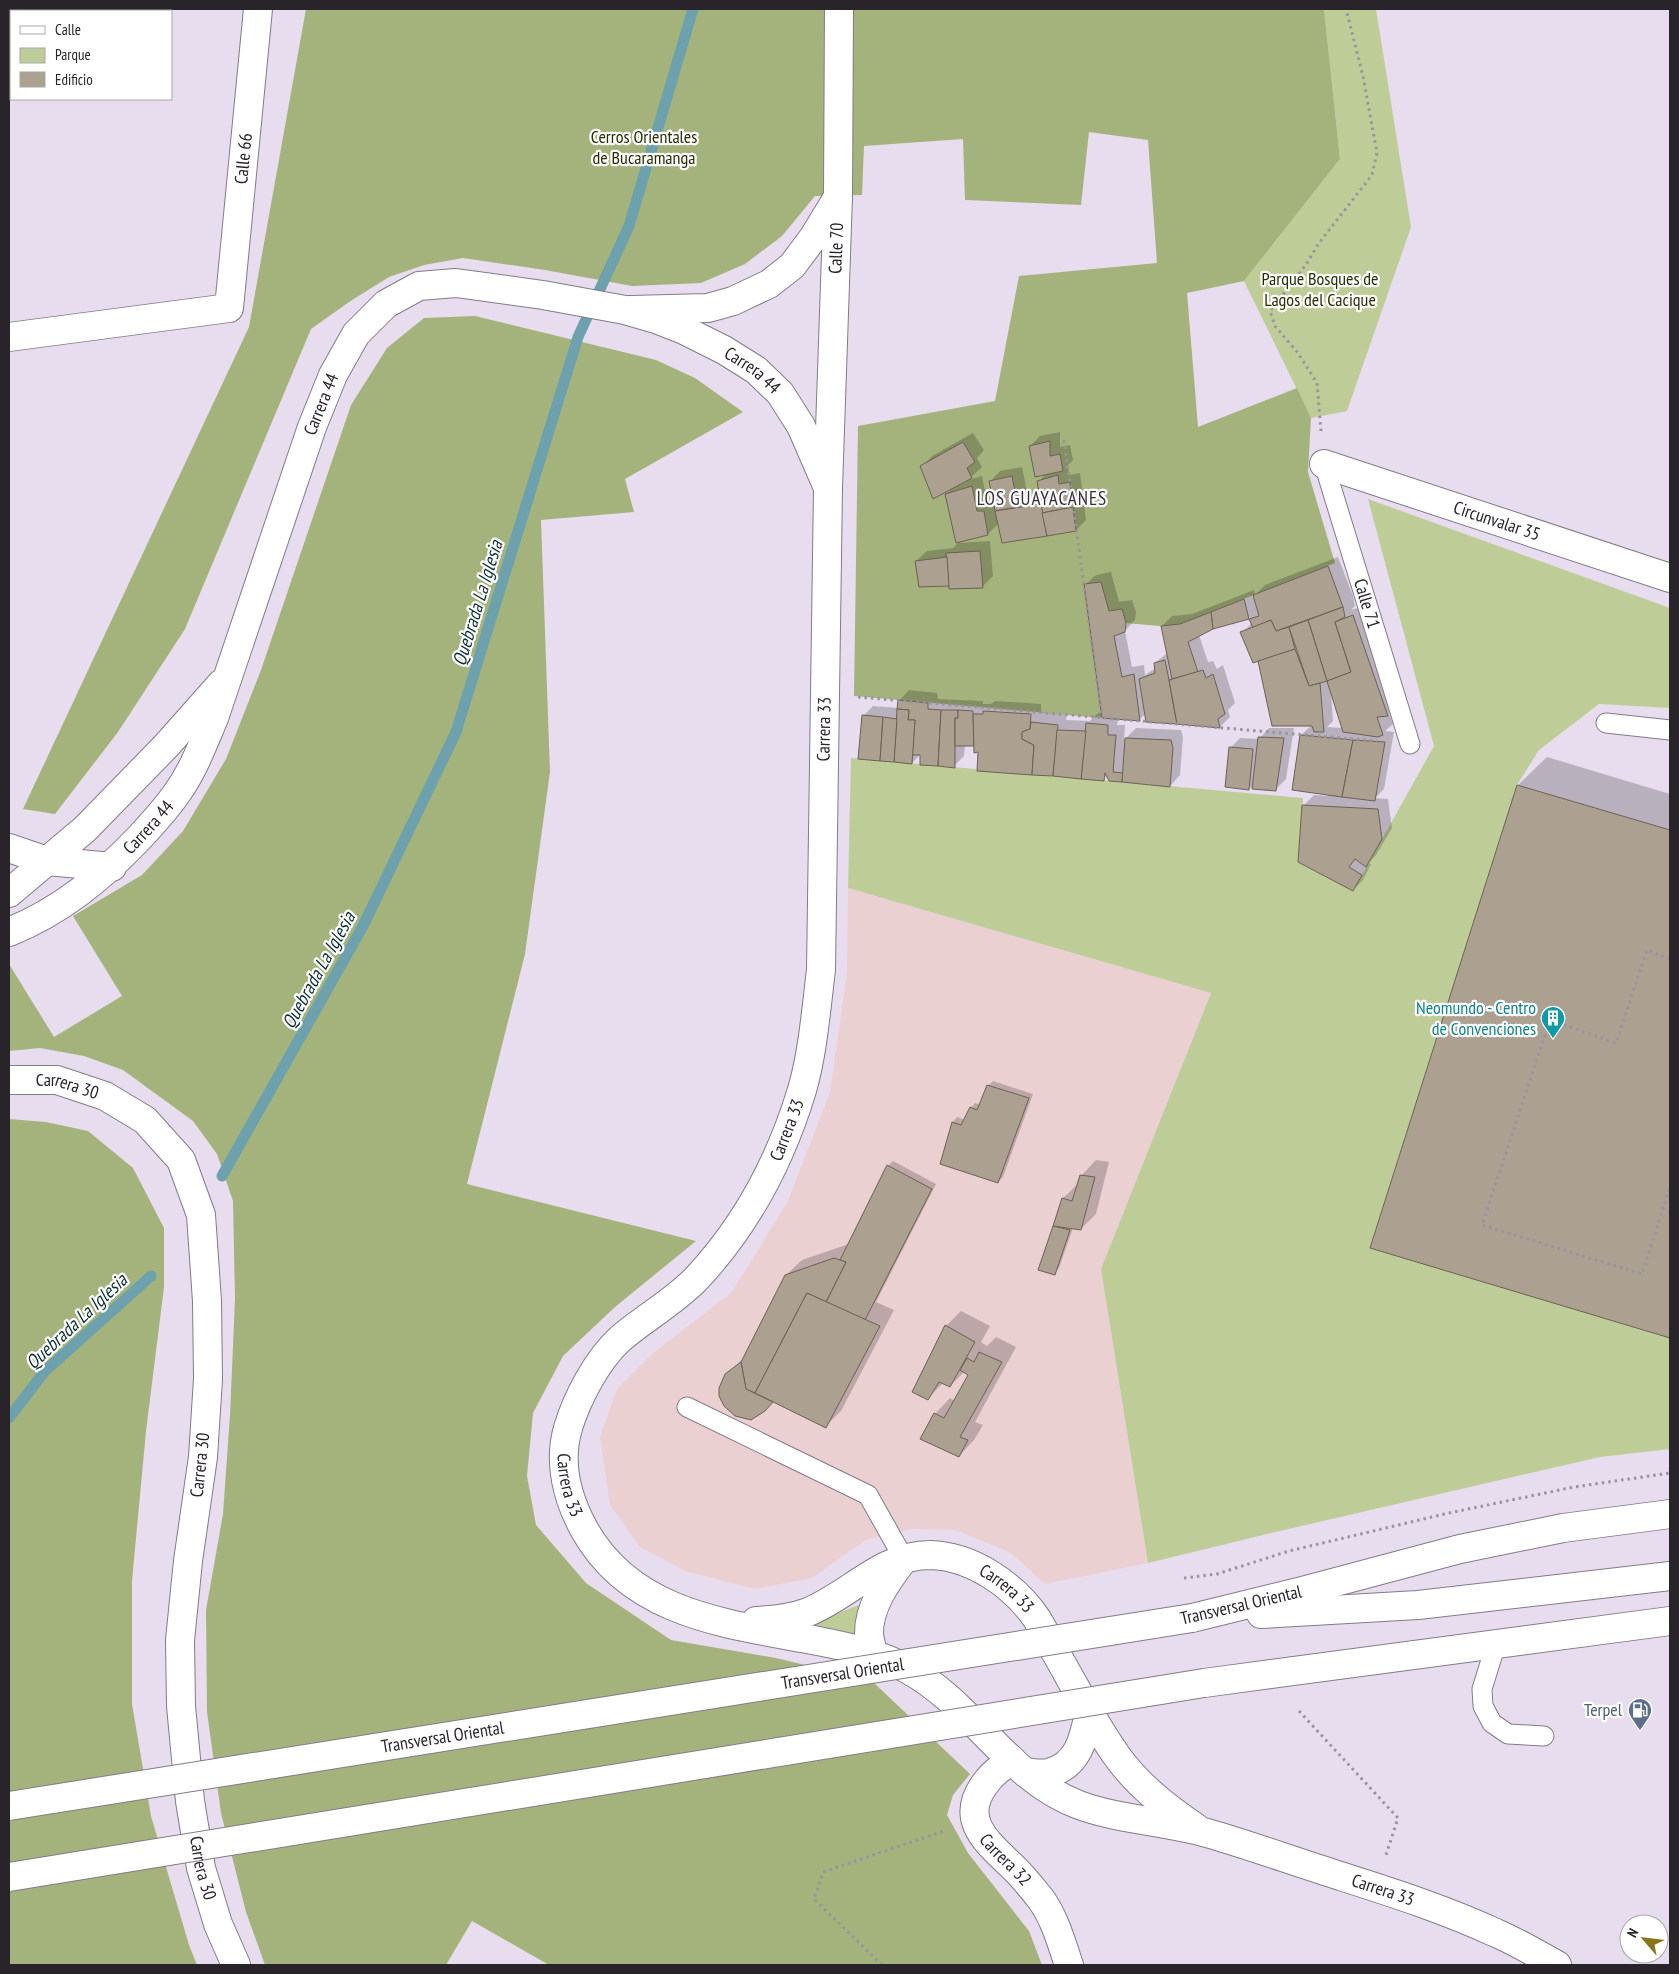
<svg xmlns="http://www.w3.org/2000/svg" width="1679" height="1974" viewBox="0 0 1679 1974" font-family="'PT Sans Narrow',sans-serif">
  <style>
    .industrial { fill: #ebd0d2 }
    .green { fill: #becd98 }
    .forest { fill: #a4b37c }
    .shadow { fill: #0003; fill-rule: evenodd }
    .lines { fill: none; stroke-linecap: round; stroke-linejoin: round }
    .stream { stroke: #6da1ad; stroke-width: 11 }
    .building { fill: #aca191; stroke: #6b6153 }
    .service-casing { stroke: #847a89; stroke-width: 21 }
    .minor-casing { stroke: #847a89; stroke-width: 30 }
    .tertiary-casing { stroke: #847a89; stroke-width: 30 }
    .secondary-casing { stroke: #847a89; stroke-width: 30 }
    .path { stroke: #9a929e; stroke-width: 3; stroke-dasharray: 2.5 4; stroke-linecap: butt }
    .service { stroke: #fff; stroke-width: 19 }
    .minor { stroke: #fff; stroke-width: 28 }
    .tertiary { stroke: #fff; stroke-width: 28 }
    .secondary { stroke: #fff; stroke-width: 28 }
    .secondary-bridge-casing { stroke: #847a89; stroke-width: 30; stroke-linecap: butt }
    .secondary-bridge { stroke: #fff; stroke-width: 28 }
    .labels { text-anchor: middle; stroke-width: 4.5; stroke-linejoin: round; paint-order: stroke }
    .park-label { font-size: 18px; fill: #262f03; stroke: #fff }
    .street-label { font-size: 18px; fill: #28242a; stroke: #fff }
    .culture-label { font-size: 18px; fill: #0d838f; stroke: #fff; text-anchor: end }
    .service-label { font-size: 18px; fill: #4e5e75; stroke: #fff; text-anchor: end }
    .neighbourhood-label { font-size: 19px; letter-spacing: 1px; fill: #362e3a; stroke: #fff }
    .water-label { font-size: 19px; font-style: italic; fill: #0a3036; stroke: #fff }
  </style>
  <rect width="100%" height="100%" fill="#e8ddee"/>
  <polygon class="industrial" points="848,888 1211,993 1101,1269 1148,1563 1045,1584 1011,1553 956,1530 910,1529 866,1540 812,1578 755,1589 685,1571 640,1547 610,1505 600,1437 617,1389 652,1354 732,1292 788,1201 830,1092 847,972"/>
  <g class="green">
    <polygon points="1324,9 1376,9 1411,227 1347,411 1311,418 1244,281 1340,159"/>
    <polygon points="1368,499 1670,608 1670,708 1599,704 1539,750 1517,785 1370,1247 1670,1338 1670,1449 1600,1457 1267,1534 1148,1563 1101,1269 1211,993 848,888 851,758 1303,798 1298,862 1353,891 1434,746"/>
    <polygon points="859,1605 861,1638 807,1625"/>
  </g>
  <g class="forest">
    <polygon points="306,9 1324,9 1340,159 1244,281 1187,293 1198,427 1297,388 1311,418 1308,472 1335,563 1172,627 1089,620 1102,718 854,696 858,426 995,401 1019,276 1157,263 1148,140 1089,132 1081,205 965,200 963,139 864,146 862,195 815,196 782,236 745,264 701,283 632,286 545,270 463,258 424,265 389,277 349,302 311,329 185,629 118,732 55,814 23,809 249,327"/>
    <polygon points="475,316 656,360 695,378 743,412 625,479 634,512 541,520 550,772 525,954 467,1184 696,1241 615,1307 563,1356 533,1413 527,1476 536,1525 586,1583 671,1640 776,1658 872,1681 970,1774 953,1795 947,1815 968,1853 1029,1931 1042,1965 549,1965 472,1921 446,1965 265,1965 246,1912 221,1813 207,1712 206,1610 223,1514 230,1415 235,1299 233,1201 217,1154 193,1121 123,1070 84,1056 40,1048 9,1051 9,964 54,1037 122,996 73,916 142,875 183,831 226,759 261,670 351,405 387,348 424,318"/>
    <polygon points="9,1119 46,1122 88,1131 133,1168 164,1228 164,1287 146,1431 132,1581 132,1704 151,1816 189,1945 197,1965 9,1965"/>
  </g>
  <g class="shadow">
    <polygon points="1060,432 1060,447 1070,445 1073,460 1068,465 1069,475 1080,473 1086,520 1076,530 999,523 988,534 957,542 946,494 953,488 921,467 932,456 973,433 984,450 977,458 982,467 968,480 982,476 987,501 994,502 990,482 1000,471 1022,467 1028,497 1041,496 1038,482 1046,474 1030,446 1040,436"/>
    <polygon points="990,541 993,576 983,586 950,584 916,561 927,551 953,548 958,543"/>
    <path d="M1338,557L1353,596L1355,606L1351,610L1364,606L1397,705L1389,713L1393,724L1385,731L1394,732L1384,789L1375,798L1388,799L1392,828L1376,855L1369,863L1371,864L1363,880L1353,890L1304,805L1314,795L1328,796L1301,735L1312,725L1258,660L1242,633L1252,623L1250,617L1213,628L1199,635L1208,662L1213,661L1217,669L1223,665L1235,703L1228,710L1230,717L1220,727L1147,721L1146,713L1139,720L1118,718L1117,725H1125L1124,740L1136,728L1181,730L1183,737L1180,775L1170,786L1107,775L1103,779L979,751L975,745H965L964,756L954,766L922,753L912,763L863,716L873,706L899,708V701L909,690L937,693L938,699L983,701V704H991L995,701L1041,704V712L1067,715L1066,720L1090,721L1098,713H1103L1085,585L1096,575L1111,572L1119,602L1132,600L1136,612L1135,620L1125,631L1132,667L1144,665L1145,675L1156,668L1155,663L1167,653L1162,626L1172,616L1192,614L1254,590L1255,595L1265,585ZM1331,692L1343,728L1327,727L1333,721Z"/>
    <polygon points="1269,728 1294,728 1286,779 1276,789 1254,784 1249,789 1230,748 1240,738 1259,739"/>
    <polygon points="1547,757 1670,794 1670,1337 1371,1247 1518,785"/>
    <polygon points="993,1081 1033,1094 1003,1177 998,1182 941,1163 953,1122 957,1117 965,1120 971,1108 975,1103 981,1105 988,1086"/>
    <polygon points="1096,1160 1109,1162 1096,1214 1081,1229 1073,1228 1059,1268 1054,1273 1039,1269 1063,1198 1079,1183 1081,1176"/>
    <polygon points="893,1161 936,1184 876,1302 894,1310 841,1411 825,1427 774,1401 764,1410 726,1375 746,1356 786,1275 802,1260 849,1244 888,1166"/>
    <polygon points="961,1311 990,1326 981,1342 987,1346 996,1337 1016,1347 975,1422 983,1425 974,1440 959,1456 935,1414 950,1398 955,1401 969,1374 965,1371 950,1386 943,1383 928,1398 946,1326"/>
  </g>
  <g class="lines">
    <g class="stream">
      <polyline points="222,1176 363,926 456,732 578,337 629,226 693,9"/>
      <polyline points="9,1418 44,1372 151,1276"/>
    </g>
  </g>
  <g class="building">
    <polygon points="1050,441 1050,456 1060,454 1063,471 1035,477 1029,446"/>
    <polygon points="963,442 975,462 967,468 972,478 933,499 920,466"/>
    <polygon points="1058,475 1059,484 1070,482 1073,507 1042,513 1037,481"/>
    <polygon points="1012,476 1018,507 995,511 989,481"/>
    <polygon points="972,486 977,511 984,511 988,535 956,543 945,494"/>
    <polygon points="1041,504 1047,536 1002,543 995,511"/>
    <polygon points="1073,507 1076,531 1047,536 1042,513"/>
    <polygon points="980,551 983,588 949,589 946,553"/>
    <polygon points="947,557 949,586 919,587 915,561"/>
    <polygon points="1328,566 1343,607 1276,631 1271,620 1253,628 1249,619 1259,616 1253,595"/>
    <polygon points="1101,582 1109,611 1122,609 1126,623 1125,632 1114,636 1122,677 1134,674 1140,721 1102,718 1084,584"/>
    <polygon points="1244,599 1249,619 1213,629 1211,612"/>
    <polygon points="1343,607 1345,617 1335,622 1351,672 1327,681 1308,620"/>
    <polygon points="1211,612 1213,629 1188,642 1198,672 1172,679 1161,626 1180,624"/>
    <polygon points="1353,615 1388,716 1377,717 1383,735 1378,737 1343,732 1327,681 1351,672 1335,622"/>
    <polygon points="1271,620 1276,631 1289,627 1295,649 1253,663 1240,632"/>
    <polygon points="1308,620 1327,681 1309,686 1289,627"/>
    <polygon points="1295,649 1309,686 1320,683 1324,732 1314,732 1312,726 1272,726 1258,661"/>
    <polygon points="1165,660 1169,680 1177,724 1146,722 1139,679 1155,673 1154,663"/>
    <polygon points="1203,670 1206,678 1213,674 1225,714 1218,719 1220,728 1177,724 1169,680"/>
    <polygon points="898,700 928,703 928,709 941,710 938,766 920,765 920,755 912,755 915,720 908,720 909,710 897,709"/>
    <polygon points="897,709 909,710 908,720 915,720 912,764 894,762"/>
    <polygon points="941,710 958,710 958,718 955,718 955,768 938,766"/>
    <polygon points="958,710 973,711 974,746 955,746 955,718 958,718"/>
    <polygon points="983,711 1031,714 1030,729 1022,732 1022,739 1034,745 1032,775 977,771 978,752 974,753 973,714 983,714"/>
    <polygon points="862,715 883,717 880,761 858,759"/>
    <polygon points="883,717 897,719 894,762 880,761"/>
    <polygon points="1031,722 1058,725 1053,776 1032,775 1034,745 1022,739 1022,732 1030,729"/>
    <polygon points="1086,723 1108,725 1108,735 1116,735 1113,772 1123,773 1122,782 1109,781 1105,773 1104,781 1081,779"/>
    <polygon points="1057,730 1086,731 1081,779 1053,776"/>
    <polygon points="1300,735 1353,740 1342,797 1292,790"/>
    <polygon points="1258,737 1284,738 1276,791 1252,789"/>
    <polygon points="1125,738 1171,740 1173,748 1170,787 1122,782"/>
    <polygon points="1353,740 1385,742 1375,801 1342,797"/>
    <polygon points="1229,747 1253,749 1249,790 1225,787"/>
    <polygon points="1517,785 1670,830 1670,1338 1370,1248"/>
    <polygon points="1302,805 1378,809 1382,839 1366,867 1355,859 1349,867 1362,875 1353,891 1298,862"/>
    <polygon points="987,1085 1029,1098 998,1183 940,1164 952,1122 961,1125 970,1107 977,1110"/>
    <polygon points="887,1165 932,1189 865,1320 826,1302 846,1262 840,1260"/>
    <polygon points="1080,1175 1095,1177 1081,1230 1053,1226 1062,1198 1072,1201"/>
    <polygon points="1053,1226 1070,1230 1055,1275 1038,1270"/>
    <polygon points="834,1258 846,1262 826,1302 807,1293 755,1393 746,1389 741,1362 785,1275"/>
    <polygon points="807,1293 880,1326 826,1428 755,1393"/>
    <polygon points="945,1325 975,1342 950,1387 939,1382 928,1400 912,1392"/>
    <polygon points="979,1352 1002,1362 960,1437 968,1440 959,1457 920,1439 934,1413 944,1418 968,1375 960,1370 967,1358 974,1362"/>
    <polygon points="741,1362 746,1389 773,1402 765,1411 751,1420 735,1416 724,1406 719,1396 719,1388 725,1374"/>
  </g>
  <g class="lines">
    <g class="service-casing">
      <g id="service">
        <path id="s1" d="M1324,464L1410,744"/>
        <polyline points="1606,723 1670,730"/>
        <polyline points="687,1407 868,1495 904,1559"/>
        <polyline points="1496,1644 1482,1689 1483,1706 1492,1723 1508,1734 1544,1736"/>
      </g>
    </g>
    <g class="minor-casing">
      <g id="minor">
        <path id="s2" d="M9,337L229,308L258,9"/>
        <path id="s3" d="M1324,464L1670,578"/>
        <path id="s4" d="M9,1080H57L105,1096L145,1120L181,1160L201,1215L207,1301L208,1379L203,1457L188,1561L180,1640L181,1706L190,1801L201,1868L218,1924L236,1965"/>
        <path id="s5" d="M1011,1759C1004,1766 994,1772 988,1780C956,1819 987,1842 1015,1869C1024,1878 1032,1888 1040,1898C1055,1918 1061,1942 1069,1965"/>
      </g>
    </g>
    <g class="tertiary-casing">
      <g id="tertiary">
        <polyline points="631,310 708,308 733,301 769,284 792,266 813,238 838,197"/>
        <path id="s6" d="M828,488L838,196L839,9"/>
        <polyline points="9,848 47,861 112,867"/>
      </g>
    </g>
    <g class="secondary-casing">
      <g id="secondary">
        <polyline points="9,893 85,829 166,746 221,684"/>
        <path id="s7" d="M9,932C61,911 101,878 140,837C153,823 166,809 177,793C193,771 203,744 214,718L312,427L333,375L356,334L386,304L419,286L456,283L543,295L625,310L656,319L684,330L724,350L756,370L780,393L801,426L828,488L821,970C816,1010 813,1052 802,1090C781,1159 746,1226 696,1279C674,1302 644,1318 620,1339C597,1360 577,1398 568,1428C558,1462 567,1498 584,1529C632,1616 730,1624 818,1641C849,1647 881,1654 909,1670C973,1705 1009,1779 1079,1805C1120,1820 1165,1821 1207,1833C1249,1845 1290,1860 1331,1873C1387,1891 1442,1908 1496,1933C1517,1942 1537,1954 1557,1965"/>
        <polyline points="1261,1614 1418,1605 1670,1576"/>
        <polyline points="1192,1618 1302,1591 1460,1549 1563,1528 1670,1514"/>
        <path id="s8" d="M756,1621C774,1620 792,1618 808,1612C850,1595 882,1555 930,1555C972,1556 1014,1585 1037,1619C1044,1630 1050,1643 1057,1655C1077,1690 1095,1726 1119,1759C1140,1787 1166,1807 1195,1827"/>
        <path d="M873,1655C872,1648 870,1641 869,1635C868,1607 887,1581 903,1560"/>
        <polyline points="1204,1683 1670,1621"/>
        <path d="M1025,1772C1032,1773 1041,1774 1048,1773C1078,1767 1084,1738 1089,1713"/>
      </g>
    </g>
    <g class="path">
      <polyline points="1321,431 1317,383 1298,353 1275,326 1270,311 1305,266 1319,243 1372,175 1377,153 1363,76 1346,9"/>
      <polyline points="1064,440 1102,718"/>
      <polyline points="858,697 1377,741"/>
      <polyline points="1670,959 1647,950 1616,1043 1550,1020 1482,1225 1642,1274 1670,1187"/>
      <polyline points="1184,1578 1217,1574 1289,1551 1449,1513 1574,1487 1670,1473"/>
      <polyline points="1299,1711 1398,1818 1386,1855"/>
      <polyline points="882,1965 814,1899 823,1872 944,1831"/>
    </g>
    <use href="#service" class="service"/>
    <use href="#minor" class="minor"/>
    <use href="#tertiary" class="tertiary"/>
    <use href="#secondary" class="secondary"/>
    <g class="secondary-bridge-casing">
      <g id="secondary-bridge">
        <path id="s9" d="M9,1806L1192,1618"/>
        <polyline points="9,1877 1204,1683"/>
      </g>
    </g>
    <use href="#secondary-bridge" class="secondary-bridge"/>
  </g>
  <defs>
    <g id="building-pin" transform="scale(1.25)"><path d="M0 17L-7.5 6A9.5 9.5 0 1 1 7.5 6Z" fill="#0f9aa8" stroke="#fff"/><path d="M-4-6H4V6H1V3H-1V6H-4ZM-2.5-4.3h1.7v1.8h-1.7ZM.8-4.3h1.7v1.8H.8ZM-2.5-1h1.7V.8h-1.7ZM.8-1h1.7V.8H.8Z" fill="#fff"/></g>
    <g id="fuel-pin" transform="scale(1.25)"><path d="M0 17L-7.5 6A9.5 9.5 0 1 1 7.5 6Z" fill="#5c6f8a" stroke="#fff"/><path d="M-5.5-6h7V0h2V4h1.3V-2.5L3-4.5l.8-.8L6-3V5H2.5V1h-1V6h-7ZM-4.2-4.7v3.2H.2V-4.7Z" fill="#fff"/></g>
  </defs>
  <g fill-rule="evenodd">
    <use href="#building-pin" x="1553" y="1018"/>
    <use href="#fuel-pin" x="1640" y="1710"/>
  </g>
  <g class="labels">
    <g class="park-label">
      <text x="644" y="143">Cerros Orientales<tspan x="644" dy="21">de Bucaramanga</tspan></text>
      <text x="1320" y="285">Parque Bosques de<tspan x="1320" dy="21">Lagos del Cacique</tspan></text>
    </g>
    <g class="street-label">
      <text dy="6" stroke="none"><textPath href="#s2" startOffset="372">Calle 66</textPath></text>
      <text dy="6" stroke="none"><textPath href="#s6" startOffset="240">Calle 70</textPath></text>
      <text dy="6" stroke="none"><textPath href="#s7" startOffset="1145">Carrera 44</textPath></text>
      <text dy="6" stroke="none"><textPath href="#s7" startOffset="636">Carrera 44</textPath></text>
      <text dy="6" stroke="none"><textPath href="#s3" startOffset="182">Circunvalar 35</textPath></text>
      <text dy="6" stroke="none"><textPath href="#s1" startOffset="146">Calle 71</textPath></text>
      <text transform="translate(824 729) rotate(-89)" y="6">Carrera 33</text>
      <text dy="6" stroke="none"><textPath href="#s7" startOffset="176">Carrera 44</textPath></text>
      <text dy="6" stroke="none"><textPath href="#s4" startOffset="59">Carrera 30</textPath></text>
      <text transform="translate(787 1130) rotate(-69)" y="6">Carrera 33</text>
      <text transform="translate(200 1465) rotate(-84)" y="6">Carrera 30</text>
      <text dy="6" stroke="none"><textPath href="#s7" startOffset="2369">Carrera 33</textPath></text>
      <text dy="6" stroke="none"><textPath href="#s8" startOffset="275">Carrera 33</textPath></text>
      <text transform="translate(1241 1605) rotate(-13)" y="6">Transversal Oriental</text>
      <text dy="6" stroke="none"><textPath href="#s9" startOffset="844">Transversal Oriental</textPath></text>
      <text dy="6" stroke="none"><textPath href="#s9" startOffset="439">Transversal Oriental</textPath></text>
      <text dy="6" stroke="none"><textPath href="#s5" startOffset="125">Carrera 32</textPath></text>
      <text dy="6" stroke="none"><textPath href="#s4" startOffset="914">Carrera 30</textPath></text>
      <text dy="6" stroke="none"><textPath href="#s7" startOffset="3316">Carrera 33</textPath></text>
    </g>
    <g class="culture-label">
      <text x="1536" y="1014">Neomundo - Centro<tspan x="1536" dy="21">de Convenciones</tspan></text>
    </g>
    <g class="service-label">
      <text x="1622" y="1716">Terpel</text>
    </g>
    <g class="neighbourhood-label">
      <text x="1042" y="505">LOS GUAYACANES</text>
    </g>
    <g class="water-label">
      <text transform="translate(477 603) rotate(-73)" y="7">Quebrada La Iglesia</text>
      <text transform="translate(318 970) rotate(-61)" y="7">Quebrada La Iglesia</text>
      <text transform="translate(76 1321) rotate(-43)" y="7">Quebrada La Iglesia</text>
    </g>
  </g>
  <rect width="1679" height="1974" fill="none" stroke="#28242a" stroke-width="20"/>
  <rect x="10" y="10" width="162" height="90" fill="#ffffff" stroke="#a9a7aa"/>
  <rect x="20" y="26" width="25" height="8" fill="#ffffff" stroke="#a9a7aa"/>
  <text x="55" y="35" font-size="15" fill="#28242a">Calle</text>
  <rect x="20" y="48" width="25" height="15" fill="#becd98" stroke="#a9a7aa"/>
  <text x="55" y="60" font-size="15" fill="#28242a">Parque</text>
  <rect x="20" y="72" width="25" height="15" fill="#aca191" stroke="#a9a7aa"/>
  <text x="55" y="85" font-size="15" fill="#28242a">Edificio</text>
  <g transform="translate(1644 1939) rotate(298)"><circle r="24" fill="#ffffff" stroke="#a9a7aa"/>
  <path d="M0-4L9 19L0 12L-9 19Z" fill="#877518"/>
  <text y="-8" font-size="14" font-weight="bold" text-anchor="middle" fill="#28242a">N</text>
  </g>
</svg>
